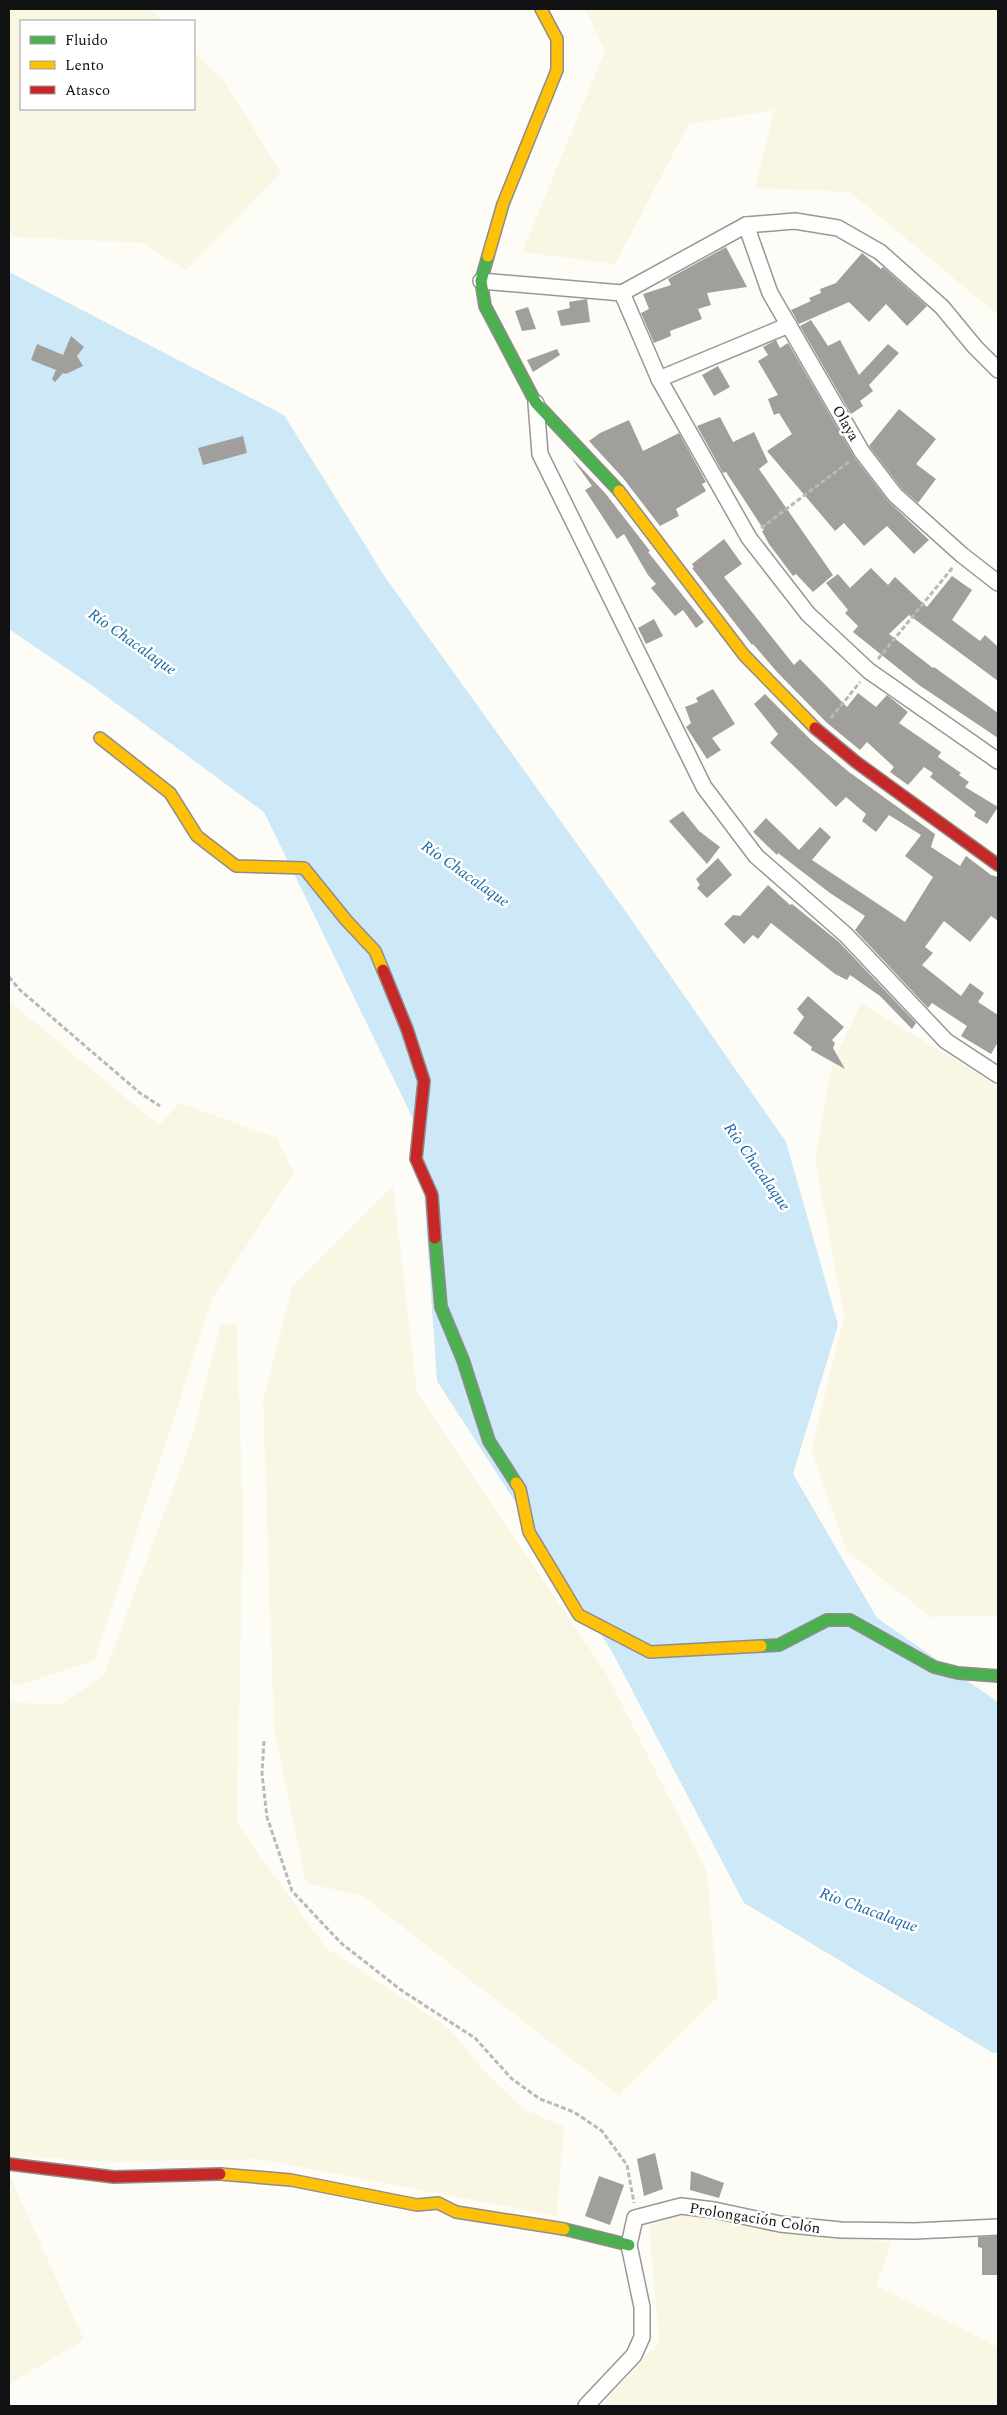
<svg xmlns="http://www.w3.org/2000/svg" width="1007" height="2415" viewBox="0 0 1007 2415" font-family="Spectral,serif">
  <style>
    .farmland { fill: #f9f7e4 }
    .water { fill: #cde8f7 }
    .building { fill: #a19f9c }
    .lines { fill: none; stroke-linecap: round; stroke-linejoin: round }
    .street-casing { stroke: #979795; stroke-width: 18 }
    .fast-casing { stroke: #8e8d8b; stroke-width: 14 }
    .slow-casing { stroke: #8e8d8b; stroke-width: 14 }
    .jam-casing { stroke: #8e8d8b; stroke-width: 14 }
    .path { stroke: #b9b9b8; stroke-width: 3; stroke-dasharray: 5 2.5; stroke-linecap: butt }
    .street { stroke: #fffffe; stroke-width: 15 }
    .fast { stroke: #4caf50; stroke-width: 11 }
    .slow { stroke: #ffc107; stroke-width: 11 }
    .jam { stroke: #c62828; stroke-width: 11 }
    .labels { text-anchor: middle; stroke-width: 5; stroke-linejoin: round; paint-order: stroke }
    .street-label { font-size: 15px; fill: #111; stroke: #fff }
    .water-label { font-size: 16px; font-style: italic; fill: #1768a6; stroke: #fff }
  </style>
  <rect width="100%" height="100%" fill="#fdfcf7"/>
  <g class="farmland">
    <polygon points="9,9 150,9 163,21 21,21 21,109 194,109 194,52 225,82 281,173 186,270 142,243 11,237 9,235"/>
    <polygon points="585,9 998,9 998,315 850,192 755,188 774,110 689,124 615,264 522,252 605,51"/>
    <polygon points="9,1001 159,1125 180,1103 277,1138 294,1173 213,1297 95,1660 16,1686 9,1682"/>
    <polygon points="861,1003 998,1086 998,1615 930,1617 847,1551 811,1451 844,1317 815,1159 832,1065"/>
    <polygon points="393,1186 417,1392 607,1675 707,1872 718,1997 619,2096 363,1896 306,1883 274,1729 263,1401 292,1287"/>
    <polygon points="221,1323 237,1325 243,1521 237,1823 326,1948 450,2029 484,2071 522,2108 564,2127 557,2216 258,2159 112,2162 9,2156 9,1699 19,1703 61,1704 104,1675 191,1440"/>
    <polygon points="9,2174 84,2340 9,2384"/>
    <polygon points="686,2211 815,2236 892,2242 876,2285 998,2347 998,2406 602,2406 659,2341 649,2226"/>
  </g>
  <polygon class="water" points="9,272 284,415 385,577 626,912 786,1142 838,1325 793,1474 877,1618 998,1702 998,2053 993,2053 744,1903 611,1650 437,1381 420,1133 264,812 91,685 9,629"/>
  <g class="building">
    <polygon points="726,247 747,287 707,293 711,305 698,309 702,319 670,331 671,336 654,343 641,313 649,309 643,294 671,285 668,279"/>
    <polygon points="862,253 881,269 883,267 927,306 907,326 886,304 869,322 849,302 799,324 791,310 811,301 809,298 821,293 820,289 836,283"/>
    <polygon points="587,299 590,322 561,326 557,311 570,308 569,302"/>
    <polygon points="528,307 536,329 522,331 515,311"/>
    <polygon points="811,320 828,346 840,340 859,375 888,344 899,353 869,385 873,391 860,401 863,406 851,414 800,326"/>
    <polygon points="71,336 84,347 77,356 83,366 66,374 63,373 55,382 52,379 56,370 31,360 37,344 63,355"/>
    <polygon points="776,340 780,348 788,343 855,458 888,501 929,540 914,554 887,526 864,546 844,523 835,531 767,451 792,434 779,413 774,415 768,399 778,395 758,361 768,355 763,347"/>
    <polygon points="557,349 560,355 533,372 527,360"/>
    <polygon points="718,366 730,387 714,396 702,375"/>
    <polygon points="899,409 936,439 916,464 936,479 918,503 902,489 869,446"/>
    <polygon points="720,417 733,442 754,432 768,462 759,469 833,575 813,592 796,574 793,576 769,544 762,531 764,530 726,472 723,473 697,426"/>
    <polygon points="629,420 643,451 679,433 706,482 702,484 706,491 676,509 679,516 660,526 623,478 589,441 600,433"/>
    <polygon points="243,436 247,453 203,465 198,448"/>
    <polygon points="571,457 605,493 650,551 648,552 704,622 696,628 683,610 675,616 651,588 656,584 648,575 624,534 617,539 585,490 592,486"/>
    <polygon points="724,539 742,564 724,577 794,665 800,659 847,707 858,693 876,707 887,695 908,712 899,723 941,752 938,757 961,773 959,775 969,782 965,787 998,807 987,824 974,816 976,812 930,777 933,773 924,767 908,785 890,772 894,767 867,742 860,750 827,723 777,672 753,644 752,645 692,568 694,567 692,564"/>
    <polygon points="871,568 888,585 895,577 927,607 952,576 972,590 952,620 980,641 985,635 998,647 998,681 909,615 889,634 933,668 934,667 998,713 998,738 919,685 853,632 858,626 845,613 848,610 826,583 838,574 850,588"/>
    <polygon points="654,619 663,636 646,644 638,628"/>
    <polygon points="713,689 735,724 712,738 721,750 707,759 686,727 691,723 685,707 698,702 696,698"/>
    <polygon points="765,694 812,741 849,772 935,834 931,847 960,866 966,856 991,875 998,877 998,921 991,916 970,942 944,921 925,947 933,953 922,965 961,996 970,983 984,993 978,1002 998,1015 998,1042 991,1054 961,1036 967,1026 932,1003 928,1008 855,930 865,916 830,893 778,853 777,855 753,832 766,818 799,850 820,827 831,837 812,860 905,922 933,877 905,856 921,835 889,815 876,832 862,821 866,814 846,797 836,807 770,743 778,734 754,704"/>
    <polygon points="683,811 699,831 720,847 707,864 669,821"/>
    <polygon points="718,858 732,875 707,898 697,888 700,885 696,879"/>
    <polygon points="768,885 790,905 792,904 839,942 916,1023 912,1029 880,996 850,975 847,980 835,974 771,923 758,939 753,935 744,944 724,924 733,915 740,916"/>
    <polygon points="808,996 844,1027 832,1040 835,1043 833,1048 845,1069 811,1050 812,1047 793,1033 804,1017 797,1009"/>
    <polygon points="655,2153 663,2189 644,2196 637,2159"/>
    <polygon points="691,2171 724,2183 719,2198 690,2190"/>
    <polygon points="599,2176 624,2185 610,2225 585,2216"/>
    <polygon points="997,2236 997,2275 982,2275 982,2248 978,2247 978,2237"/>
  </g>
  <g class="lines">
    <g class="street-casing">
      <g id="street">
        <polyline points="746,225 770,293 862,452 895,495 962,555 998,583"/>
        <polyline points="481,281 622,293 746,225 795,221 838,228 880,252 942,307 975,347 998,370"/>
        <polyline points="622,293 659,379 749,538 808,614 869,671 998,761"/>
        <polyline points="659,379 789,325"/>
        <polyline points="536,403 540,454 704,787 756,856 846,935 946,1041 998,1075"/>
        <polyline points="586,2406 634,2355 642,2337 642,2307 629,2245 635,2218 681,2206 714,2210 780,2224 841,2230 915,2231 998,2227"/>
      </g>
    </g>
    <g class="fast-casing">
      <g id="fast">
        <polyline points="488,256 481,281 485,306 536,403 619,491"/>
        <polyline points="435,1238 441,1307 463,1360 489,1441 516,1483"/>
        <polyline points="761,1646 779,1645 827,1620 850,1620 934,1667 958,1673 998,1676"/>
        <polyline points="564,2229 629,2245"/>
      </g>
    </g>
    <g class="slow-casing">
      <g id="slow">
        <polyline points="488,256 503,204 557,70 557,39 541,9"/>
        <polyline points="619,491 744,655 815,728"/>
        <polyline points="100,738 170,793 197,836 236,866 304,868 346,920 375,951 383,970"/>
        <polyline points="516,1483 520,1489 529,1532 579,1615 650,1652 761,1646"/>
        <polyline points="220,2174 291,2180 417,2205 438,2203 456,2212 564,2229"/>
      </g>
    </g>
    <g class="jam-casing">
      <g id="jam">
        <polyline points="815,728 856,762 998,865"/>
        <polyline points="383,970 407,1029 424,1081 416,1159 432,1195 435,1238"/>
        <polyline points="9,2164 114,2177 220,2174"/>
      </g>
    </g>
    <g class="path">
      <polyline points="761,528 850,461"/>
      <polyline points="878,659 953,567"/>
      <polyline points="831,718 860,682"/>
      <polyline points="9,977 20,990 140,1093 160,1106"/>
      <polyline points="264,1741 262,1774 267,1817 292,1891 341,1943 401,1990 475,2038 512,2079 540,2099 574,2112 602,2131 627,2165 634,2203"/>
    </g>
    <use href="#street" class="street"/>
    <use href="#fast" class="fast"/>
    <use href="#slow" class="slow"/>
    <use href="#jam" class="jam"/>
  </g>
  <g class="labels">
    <g class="street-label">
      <text transform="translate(846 423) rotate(60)" y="5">Olaya</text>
      <text transform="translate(755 2218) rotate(9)" y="5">Prolongación Colón</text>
    </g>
    <g class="water-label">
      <text transform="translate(133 641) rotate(35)" y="6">Río Chacalaque</text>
      <text transform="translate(466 873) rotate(35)" y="6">Río Chacalaque</text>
      <text transform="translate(758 1166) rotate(55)" y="6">Río Chacalaque</text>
      <text transform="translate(869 1909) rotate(20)" y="6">Río Chacalaque</text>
    </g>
  </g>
  <rect width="1007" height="2415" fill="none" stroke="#111111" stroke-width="20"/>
  <rect x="20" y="20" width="175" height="90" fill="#ffffff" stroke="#a0a0a0"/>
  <rect x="30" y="36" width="25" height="8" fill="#4caf50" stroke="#a0a0a0"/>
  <text x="65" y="45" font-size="15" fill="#111111">Fluido</text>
  <rect x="30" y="61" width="25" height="8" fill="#ffc107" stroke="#a0a0a0"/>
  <text x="65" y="70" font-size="15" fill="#111111">Lento</text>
  <rect x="30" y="86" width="25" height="8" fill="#c62828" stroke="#a0a0a0"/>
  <text x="65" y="95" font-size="15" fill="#111111">Atasco</text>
</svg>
